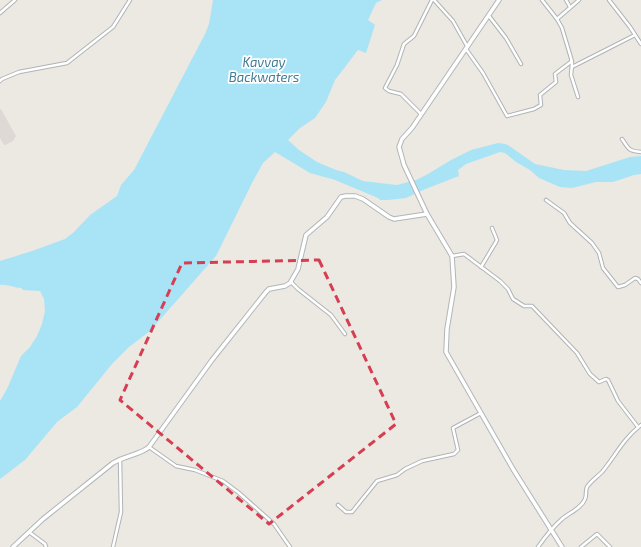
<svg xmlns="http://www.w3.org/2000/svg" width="641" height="547" viewBox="0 0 641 547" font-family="'Exo 2',sans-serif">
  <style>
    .education { fill: #ded9d4 }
    .water { fill: #a9e4f6 }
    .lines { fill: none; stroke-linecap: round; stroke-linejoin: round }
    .street-casing { stroke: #b0b4b6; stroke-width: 4.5 }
    .secondary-casing { stroke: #b2b6b9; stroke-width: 5.5 }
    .street { stroke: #fff; stroke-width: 2.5 }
    .secondary { stroke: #fff; stroke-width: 3.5 }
    .marked { fill: none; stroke: #d63e52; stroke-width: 3; stroke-dasharray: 8 5; stroke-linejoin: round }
    .labels { text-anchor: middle; stroke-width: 3.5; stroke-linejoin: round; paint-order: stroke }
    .water-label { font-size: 13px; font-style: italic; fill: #427b95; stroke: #fff }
  </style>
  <rect width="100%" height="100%" fill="#ece8e2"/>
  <polygon class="education" points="1,109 16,136 13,141 5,145 4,145 0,138 0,110"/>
  <path class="water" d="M213,0H382L376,3L368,20L375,25L366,53L358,50L335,80L326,102L315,118L300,128L288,140L299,150L317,162L336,170L344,172L363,181L397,185L416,180L428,174L451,160L471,150L498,143L505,144L508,145L535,164L564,170L586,171L630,157L641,156V174L634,175L613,182H596L572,188L560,187L539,178L530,170L516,162L505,153L500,152L466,164L458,170L459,176L423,190L406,198L388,200H380L378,198L335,180L310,173L275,152L263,163L252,183L216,256L150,331L129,347L112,364L77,407L57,422L25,460L0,479V401L7,389L21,356L30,347L37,336L42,324L45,311L44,299L40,291L23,290L21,288C14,288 7,284 0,285V261L32,251L65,239L74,232L90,215L117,196L121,185L134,170L205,34L209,24Z"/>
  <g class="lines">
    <g class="street-casing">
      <g id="street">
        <polyline points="434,0 453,21 467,46"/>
        <polyline points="542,0 557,19"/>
        <polyline points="566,0 570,7"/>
        <polyline points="609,0 630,27 641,44"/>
        <polyline points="0,13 15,0"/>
        <polyline points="489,16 506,38 521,64"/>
        <polyline points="466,49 483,73 507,116 534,109 541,105 540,95 556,82 555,74 572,61"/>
        <polyline points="572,67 635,35"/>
        <polyline points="0,81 2,79 19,72 67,63 113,27 130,0"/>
        <polyline points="578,97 571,75 572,64 571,58 562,28 557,19 579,0"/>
        <polyline points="421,114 401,94 389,91 385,88 397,65 404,44 414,36 432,0"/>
        <path d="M622,139C629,149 628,151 641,152"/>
        <polyline points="546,200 564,213 570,223 592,243 599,253 603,268 618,287 625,285 635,278 638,279 641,283"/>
        <polyline points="452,256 464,254 500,281 508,289 513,299 524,306 532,306 577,353 590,374 599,382 606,379 608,380 618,401 638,427"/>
        <polyline points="481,267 496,242 497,240 492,228"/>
        <polyline points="291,282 298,289 331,315 345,334"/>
        <polyline points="149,447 176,466 195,470 223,481 239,493 274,524 290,547"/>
        <polyline points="338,505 346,512 352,512 377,481 397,475 405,469 422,461 454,454 458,450 453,428 481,413"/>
        <polyline points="29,532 45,544 46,547"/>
        <polyline points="113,547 121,512 120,459"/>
        <path d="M538,547C545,537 553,527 562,519C569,513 582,508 585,499C587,495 585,491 587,487C591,481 597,477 602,472C616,455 623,439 641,425"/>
        <polyline points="581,547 597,534 610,547"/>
      </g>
    </g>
    <g class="secondary-casing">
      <g id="secondary">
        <polyline points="499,0 412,128 402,139 399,147 404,165 427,214 452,256 454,287 447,329 446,352 513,469 562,547"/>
        <path d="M13,547L43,519L113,463C124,456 142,454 149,447L212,360L266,292L269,289L285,286L290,283L298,269L306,235L327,217L341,197L346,196H355L363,199L389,217L394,219L427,214"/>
      </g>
    </g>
    <use href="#street" class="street"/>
    <use href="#secondary" class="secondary"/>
  </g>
  <path class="marked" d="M319,260L396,424L269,524L120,400L182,263Z"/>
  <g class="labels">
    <g class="water-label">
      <text x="264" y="67">Kavvay<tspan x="264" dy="15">Backwaters</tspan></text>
    </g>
  </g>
</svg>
